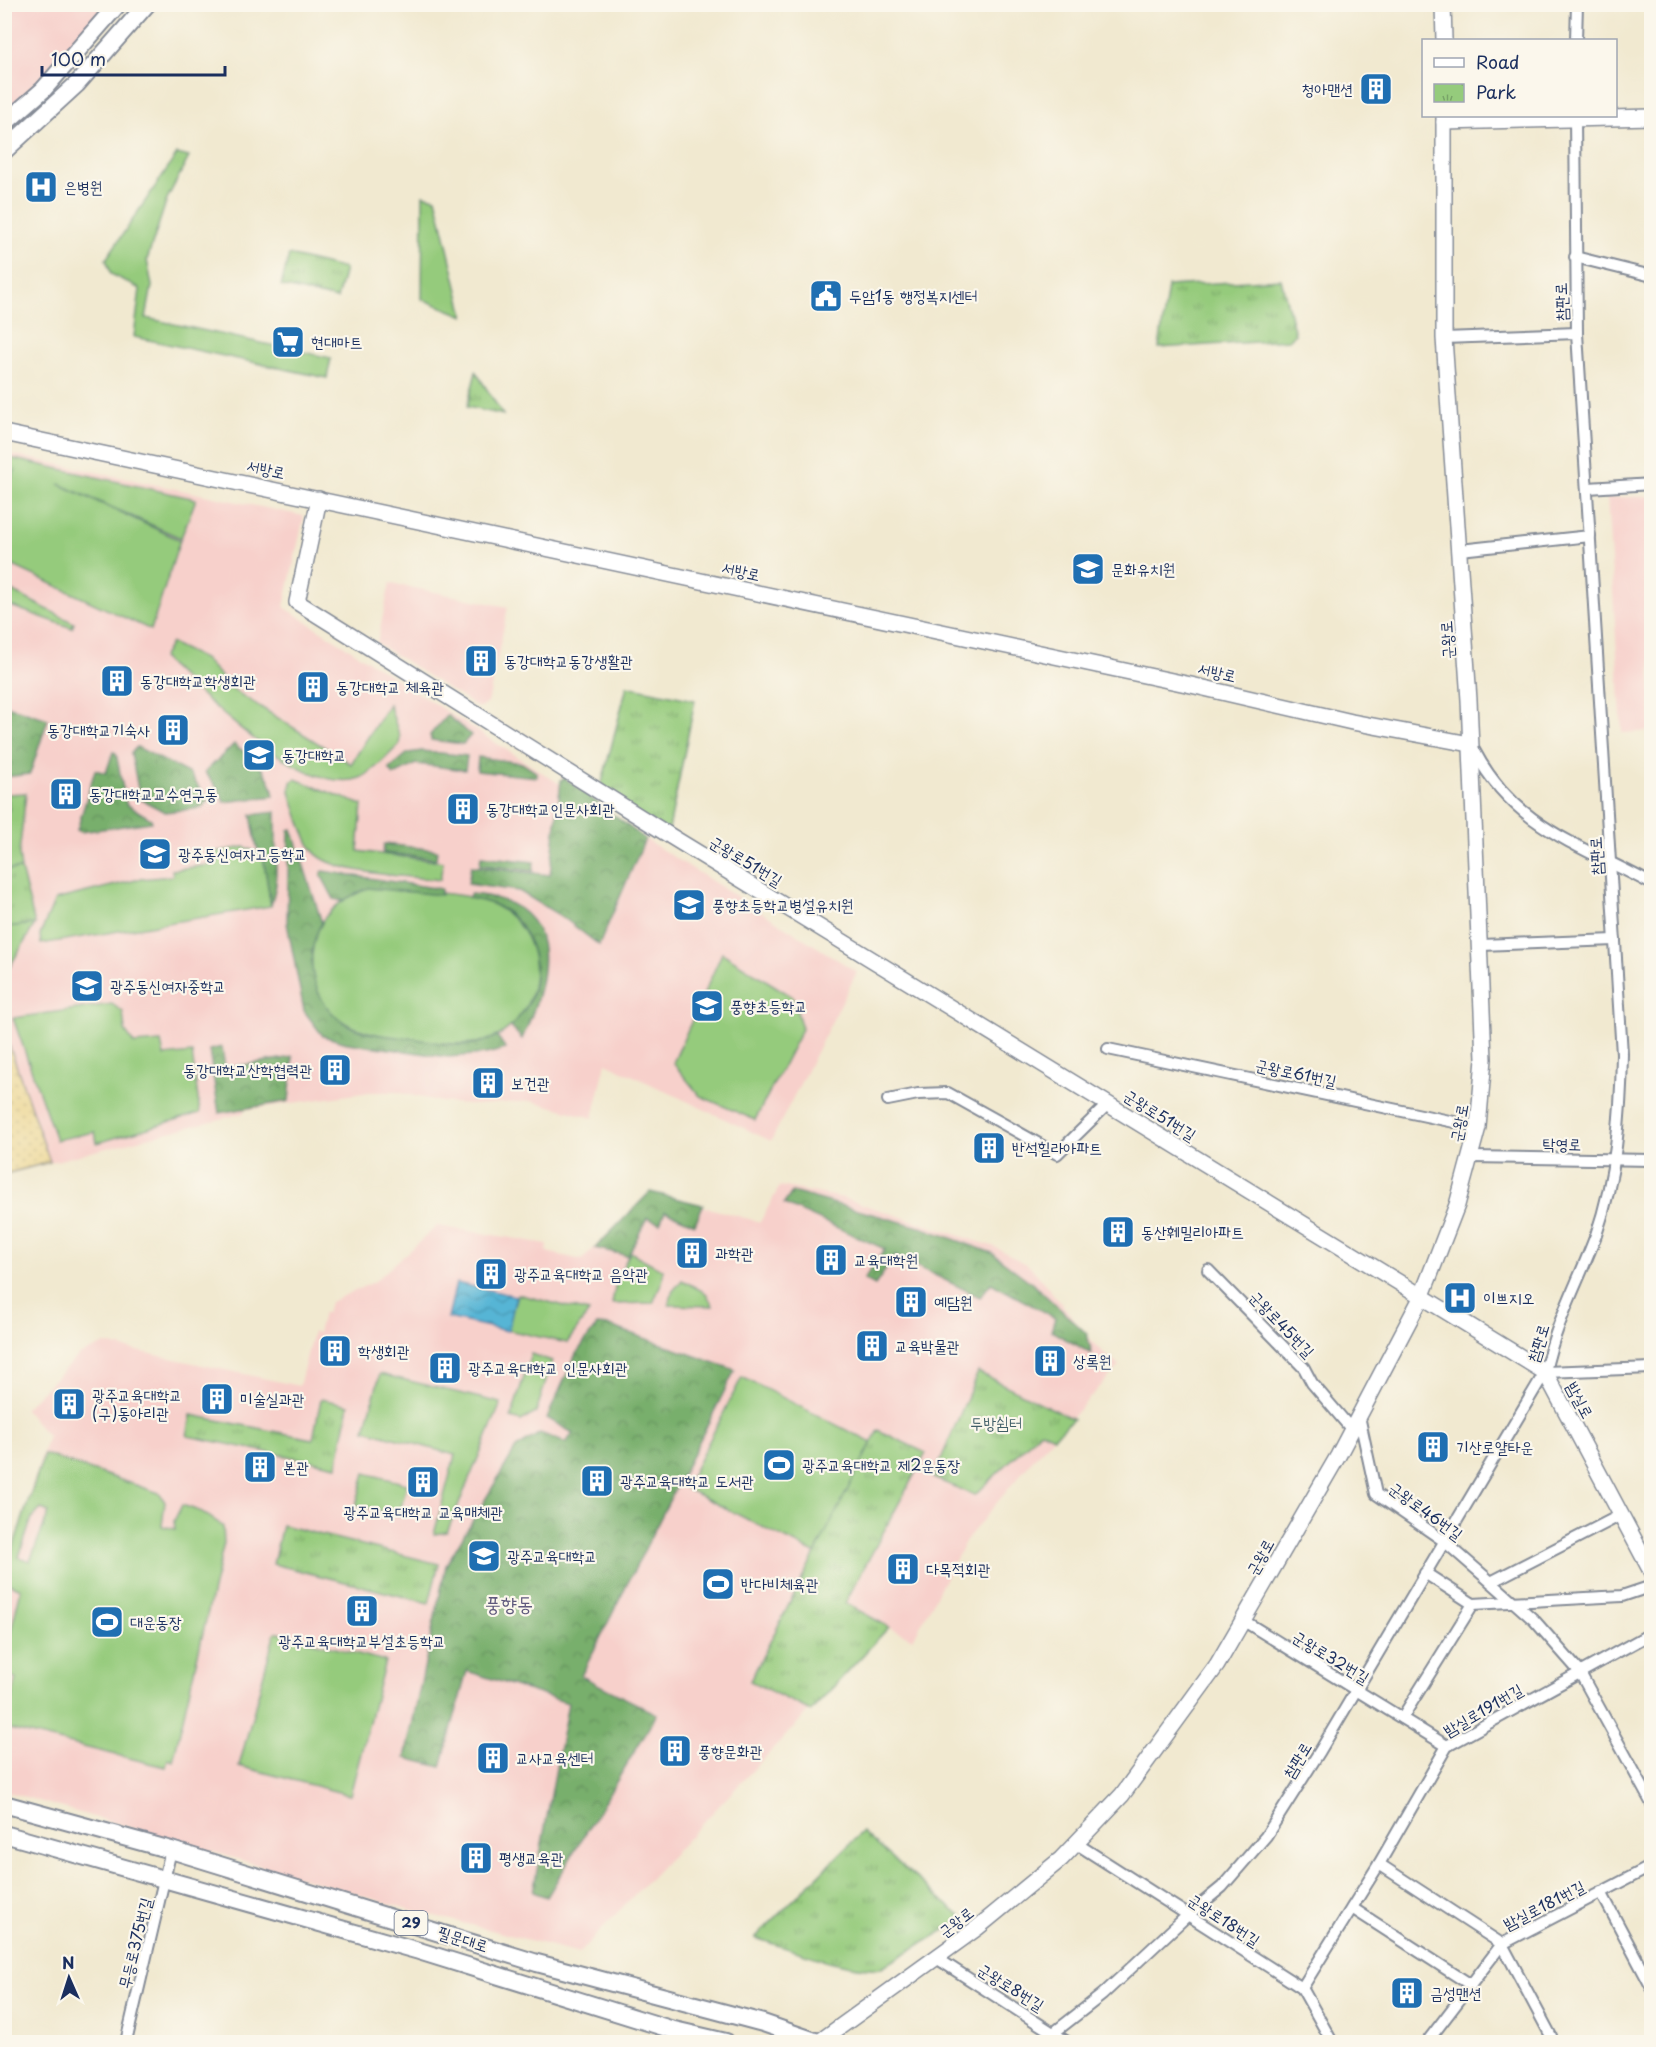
<svg xmlns="http://www.w3.org/2000/svg" width="1656" height="2047" viewBox="0 0 1656 2047" font-family="'Playpen Sans','Poor Story',sans-serif">
  <style>
    .built { fill: #f7d0cb }
    .grass { fill: #95cb7c; stroke: #587d6d; stroke-width: 1.5; fill-rule: evenodd }
    .forest { fill: url(#forest-crowns); stroke: #4a6f65; stroke-width: 1.5 }
    .sand { fill: url(#sand-dots); stroke: #84847e; stroke-width: 1.5 }
    .park { fill: url(#park-tufts); stroke: #587d6d; stroke-width: 1.5 }
    .water { fill: url(#water-waves); stroke: #39729a; stroke-width: 1.5 }
    .lines { fill: none; stroke-linecap: round; stroke-linejoin: round }
    .street-casing { stroke: #868c97; stroke-width: 14 }
    .secondary-casing { stroke: #868c97; stroke-width: 18 }
    .primary-casing { stroke: #868c97; stroke-width: 20 }
    .street { stroke: #fff; stroke-width: 10 }
    .secondary { stroke: #fff; stroke-width: 15 }
    .primary { stroke: #fff; stroke-width: 16 }
    .labels { text-anchor: middle; stroke-width: 4.5; stroke-linejoin: round; paint-order: stroke }
    .shield { fill: #fbf7ec; stroke: #5e6b89; stroke-width: 1.5 }
    .shield-label { font-size: 15px; font-weight: bold; fill: #1b2f5e }
    .poi-label { font-size: 16px; fill: #1b2f5e; stroke: #fbf7ec; text-anchor: start }
    .street-label { font-size: 16px; fill: #1b2f5e; stroke: #fbf7ec }
    .park-label { font-size: 16px; fill: #405e67; stroke: #fbf7ec }
    .quarter-label { font-size: 20px; fill: #5f597d; stroke: #fbf7ec }
  </style>
  <defs>
    <pattern id="forest-crowns" width="20" height="18" patternUnits="userSpaceOnUse" patternTransform="scale(1.5)"><rect width="20" height="18" fill="#78af6c"/><path d="M2 6a3 3 0 1 1 6 0M12 15a3 3 0 1 1 6 0" fill="none" stroke="#628f5c"/></pattern>
    <pattern id="sand-dots" width="8" height="8" patternUnits="userSpaceOnUse" patternTransform="scale(1.5)"><rect width="8" height="8" fill="#eeda9e"/><path d="M2 2h.1M6 6h.1" fill="none" stroke="#ccbb8a" stroke-width="1.8" stroke-linecap="round"/></pattern>
    <pattern id="park-tufts" width="24" height="20" patternUnits="userSpaceOnUse" patternTransform="scale(1.5)"><rect width="24" height="20" fill="#95cb7c"/><path d="M3 7l-1-3M5 7V3M7 7l1-3M15 17l-1-3M17 17v-4M19 17l1-3" fill="none" stroke="#79a569"/></pattern>
    <pattern id="water-waves" width="16" height="10" patternUnits="userSpaceOnUse" patternTransform="scale(1.5)"><rect width="16" height="10" fill="#57b5d5"/><path d="M0 5q4-4 8 0t8 0" fill="none" stroke="#4794b0"/></pattern>
  </defs>
  <rect width="100%" height="100%" fill="#fbf7ec"/>
  <filter id="ink" filterUnits="userSpaceOnUse"><feTurbulence type="fractalNoise" baseFrequency=".0167" numOctaves="2"/><feDisplacementMap in="SourceGraphic" scale="12" xChannelSelector="R" yChannelSelector="G"/><feConvolveMatrix kernelMatrix="1 2 1 2 8 2 1 2 1" color-interpolation-filters="sRGB"/></filter>
  <filter id="wash" filterUnits="userSpaceOnUse"><feTurbulence type="fractalNoise" baseFrequency=".008" numOctaves="4" result="noise"/><feDisplacementMap in="SourceGraphic" scale="24" xChannelSelector="R" yChannelSelector="G"/><feGaussianBlur stdDeviation="1.35" result="paint"/><feColorMatrix in="noise" values="0 0 0 0 0 0 0 0 0 0 0 0 0 0 0 0 0 1.4 0 .05"/><feComposite in="paint" operator="in"/></filter>
  <g filter="url(#wash)">
    <rect width="100%" height="100%" fill="#f1e9d0"/>
    <g class="built">
      <polygon points="5,5 107,5 50,70 5,114"/>
      <polygon points="5,453 304,516 284,607 577,795 599,944 645,839 857,972 771,1141 606,1063 593,1118 532,1101 476,1105 442,1102 397,1092 370,1092 244,1110 244,1113 5,1174"/>
      <polygon points="1651,496 1651,731 1622,733 1607,498"/>
      <polygon points="390,583 508,607 488,703 478,708 377,643"/>
      <polygon points="780,1186 843,1198 995,1247 1031,1267 1097,1347 1119,1366 1029,1464 966,1540 913,1639 889,1627 579,1953 408,1909 5,1791 5,1572 48,1436 24,1409 79,1355 105,1344 299,1386 313,1332 318,1333 323,1313 327,1313 330,1302 374,1282 437,1226 548,1244 547,1252 582,1260 650,1192 760,1222"/>
    </g>
    <g class="grass">
      <polygon points="177,154 189,157 167,199 147,260 152,286 146,318 331,358 327,378 134,337 140,289 111,274 106,259"/>
      <polygon points="423,195 436,198 464,316 422,299"/>
      <polygon points="5,457 196,499 181,538 59,484 180,540 151,630 5,562 5,493 16,469 5,490"/>
      <polygon points="6,588 74,623 72,628 5,604"/>
      <path d="M171,643L204,659L235,691L351,764L389,704L400,737L399,745C388,755 373,773 360,778C304,798 200,694 162,658Z"/>
      <path d="M295,779L362,805L358,851L443,862L440,880C410,876 328,875 312,849C302,832 296,810 290,792L291,782Z"/>
      <polygon points="26,793 19,854 21,869 5,870 4,811 9,810 7,794"/>
      <polygon points="244,847 263,855 271,906 41,944 40,935 55,900 140,879 173,876 172,870 216,864 214,852"/>
      <path d="M368,888C401,891 467,891 494,905C538,927 548,985 516,1021C508,1030 495,1040 483,1042C453,1048 365,1038 341,1020C307,997 300,941 330,912C341,900 353,894 368,888Z"/>
      <polygon points="35,924 9,968 5,969 4,927"/>
      <polygon points="722,953 793,997 802,1029 755,1120 700,1096 673,1063"/>
      <polygon points="112,1004 123,1012 125,1031 134,1044 161,1042 164,1056 192,1053 200,1113 97,1143 95,1132 56,1140 13,1018"/>
      <polygon points="630,1252 663,1270 663,1279 653,1303 612,1304 616,1282"/>
      <polygon points="682,1280 706,1293 713,1306 669,1305 672,1292"/>
      <polygon points="517,1294 589,1312 567,1343 507,1330"/>
      <polygon points="531,1354 552,1361 536,1413 521,1421 511,1418"/>
      <polygon points="380,1374 501,1403 447,1532 434,1534 455,1455 365,1430"/>
      <polygon points="742,1377 872,1443 816,1554 685,1488"/>
      <path d="M44,1454L159,1493L165,1502L162,1526L175,1529L174,1521L182,1505L202,1512L223,1526L224,1543L173,1761L168,1759L166,1767L5,1728L16,1678L5,1676V1656L21,1589L5,1582V1572ZM41,1509L49,1512L30,1561L19,1557L32,1518Z"/>
      <polygon points="365,1473 407,1484 399,1515 356,1505"/>
      <polygon points="275,1632 385,1661 350,1795 239,1766"/>
    </g>
    <g class="forest">
      <polygon points="4,705 48,719 30,774 6,777"/>
      <polygon points="447,715 471,735 463,744 431,740 430,735"/>
      <path d="M234,744C252,758 271,771 274,796L224,802L218,789L205,772Z"/>
      <polygon points="137,747 190,774 208,801 201,808 165,812 140,799 131,753"/>
      <polygon points="422,751 467,756 465,770 416,764 394,775 389,769 408,753"/>
      <polygon points="113,752 116,753 126,804 151,819 152,822 81,832 77,830 95,770 106,773"/>
      <polygon points="478,757 522,763 537,773 537,777 477,771"/>
      <polygon points="565,778 645,839 599,945 564,918 519,891 468,884 471,866 550,875 561,780"/>
      <polygon points="276,812 276,885 271,906 263,855 257,848 251,815"/>
      <path d="M292,829L322,923C299,961 316,1018 362,1031C379,1036 399,1037 417,1039C445,1044 471,1050 497,1036L506,1049L486,1054L448,1057L347,1043L323,1036L304,1011L287,923L289,830Z"/>
      <polygon points="384,844 437,850 436,859 383,853"/>
      <polygon points="481,856 534,862 533,871 480,865"/>
      <polygon points="323,871 441,889 441,895 368,888 342,901 334,899 321,875"/>
      <path d="M470,894C565,901 551,975 522,1039L511,1027C521,1015 532,1002 534,986C540,954 524,917 492,904C485,901 477,900 469,898Z"/>
      <polygon points="222,1047 225,1068 293,1057 289,1101 219,1113 209,1050"/>
      <polygon points="650,1192 703,1205 695,1224 665,1211 660,1223 647,1218 628,1256 595,1248"/>
      <polygon points="792,1192 923,1228 992,1253 1033,1284 1087,1334 1092,1354 1051,1331 1055,1318 991,1283 980,1297 895,1256 875,1285 864,1279 885,1249 784,1204"/>
      <polygon points="597,1325 610,1326 735,1370 581,1676 657,1714 547,1897 533,1892 568,1703 467,1671 441,1767 405,1758 446,1565 516,1448 540,1433 566,1443 573,1433 547,1418 576,1354"/>
    </g>
    <polygon class="sand" points="5,1033 50,1162 5,1174 4,1174"/>
    <g class="park">
      <polygon points="289,255 345,269 337,299 281,286"/>
      <polygon points="1281,279 1295,334 1289,340 1159,348 1168,286"/>
      <polygon points="476,372 503,415 467,407"/>
      <polygon points="627,686 695,700 668,834 600,790"/>
      <polygon points="21,869 35,924 5,927 5,870"/>
      <polygon points="978,1372 1073,1419 1054,1437 1041,1431 975,1495 933,1478"/>
      <polygon points="321,1399 349,1405 337,1466 187,1436 191,1415 313,1439"/>
      <polygon points="878,1430 926,1453 845,1603 889,1627 811,1711 750,1681"/>
      <polygon points="282,1525 439,1564 429,1603 273,1564"/>
      <path d="M862,1832L964,1919L880,1968C846,1971 789,1948 755,1938Z"/>
    </g>
    <polygon class="water" points="456,1283 516,1296 508,1331 448,1318"/>
  </g>
  <g filter="url(#ink)">
    <g class="lines">
      <g class="street-casing">
        <g id="street">
          <polyline points="1576,40 1577,4"/>
          <polyline points="1575,257 1652,276"/>
          <polyline points="1444,338 1577,333"/>
          <polyline points="1588,488 1652,484"/>
          <polyline points="1460,550 1590,536"/>
          <path d="M1474,750C1514,827 1581,845 1652,884"/>
          <polyline points="1481,945 1615,940"/>
          <polyline points="1108,1049 1478,1127"/>
          <polyline points="888,1100 918,1094 948,1093 1057,1154 1108,1104"/>
          <polyline points="1471,1157 1652,1160"/>
          <polyline points="1208,1270 1304,1368 1312,1383 1352,1430"/>
          <polyline points="1545,1372 1652,1368"/>
          <polyline points="1359,1416 1376,1494 1444,1541 1491,1582 1534,1620 1579,1671 1652,1804"/>
          <polyline points="1425,1573 1473,1604 1622,1596 1652,1586"/>
          <polyline points="1491,1582 1621,1515"/>
          <polyline points="1244,1621 1447,1746"/>
          <polyline points="1402,1718 1473,1604"/>
          <polyline points="1077,1844 1302,1988 1332,2042"/>
          <polyline points="1379,1864 1502,1944 1551,2036"/>
          <polyline points="1601,1892 1652,1988"/>
          <polyline points="1352,1908 1471,1985"/>
          <polyline points="938,1959 1067,2042"/>
          <polyline points="1302,1988 1379,1864 1447,1746 1652,1633"/>
          <polyline points="126,2042 171,1850"/>
          <path d="M1042,2042L1102,1995L1189,1914L1222,1887L1266,1836L1320,1751L1545,1372C1555,1324 1579,1281 1596,1235C1616,1177 1621,1115 1622,1054L1577,333L1575,116"/>
          <polyline points="1427,2042 1502,1944 1652,1866"/>
        </g>
      </g>
      <g class="secondary-casing">
        <g id="secondary">
          <polyline points="1443,4 1444,40"/>
          <polyline points="1444,122 1652,117"/>
          <polyline points="4,433 1191,685 1352,722 1470,744"/>
          <polyline points="319,499 297,602 672,837 1545,1372 1652,1573"/>
          <polyline points="819,2042 977,1928 1061,1859 1122,1795 1217,1665 1338,1456 1421,1298 1457,1205 1478,1127 1484,1059 1469,700 1444,338 1444,116"/>
        </g>
      </g>
      <g class="primary-casing">
        <g id="primary">
          <polyline points="4,124 43,90 118,4"/>
          <polyline points="4,151 77,84 147,4"/>
          <polyline points="4,1804 171,1850 537,1963 763,2023 818,2042"/>
          <polyline points="4,1834 419,1951 670,2029 726,2042"/>
        </g>
      </g>
      <use href="#street" class="street"/>
      <use href="#secondary" class="secondary"/>
      <use href="#primary" class="primary"/>
    </g>
  </g>
  <defs>
    <g id="building-square" transform="scale(1.725)"><rect x="-9" y="-9" width="18" height="18" rx="4" fill="#1f6fb2" stroke="#fbf7ec"/><path d="M-4-6H4V6H1V3H-1V6H-4ZM-2.5-4.3h1.7v1.8h-1.7ZM.8-4.3h1.7v1.8H.8ZM-2.5-1h1.7V.8h-1.7ZM.8-1h1.7V.8H.8Z" fill="#fff"/></g>
    <g id="hospital-square" transform="scale(1.725)"><rect x="-9" y="-9" width="18" height="18" rx="4" fill="#1f6fb2" stroke="#fbf7ec"/><path d="M-5-5h3v3.5h4V-5h3V5h-3V1.5h-4V5h-3Z" fill="#fff"/></g>
    <g id="civic-square" transform="scale(1.725)"><rect x="-9" y="-9" width="18" height="18" rx="4" fill="#1f6fb2" stroke="#fbf7ec"/><path d="M-.6-6.5H3V-4.5H.6V-3L4-1V1h2V6H-6V1h2V-1L-.6-3ZM-1.2 2.5V6h2.4V2.5Z" fill="#fff"/></g>
    <g id="supermarket-square" transform="scale(1.725)"><rect x="-9" y="-9" width="18" height="18" rx="4" fill="#1f6fb2" stroke="#fbf7ec"/><path d="M-6-5.5h2.5l.6 2H6L4.5 2H-2.5L-4.4-4H-6ZM-1.5 3.2a1.3 1.3 0 1 0 .1 0ZM3 3.2a1.3 1.3 0 1 0 .1 0Z" fill="#fff"/></g>
    <g id="school-square" transform="scale(1.725)"><rect x="-9" y="-9" width="18" height="18" rx="4" fill="#1f6fb2" stroke="#fbf7ec"/><path d="M0-5L7-2L0 1L-7-2ZM-4 1L0 2.5L4 1V4Q0 6-4 4Z" fill="#fff"/></g>
    <g id="university-square" transform="scale(1.725)"><rect x="-9" y="-9" width="18" height="18" rx="4" fill="#1f6fb2" stroke="#fbf7ec"/><path d="M0-5L7-2L0 1L-7-2ZM-4 1L0 2.5L4 1V4Q0 6-4 4Z" fill="#fff"/></g>
    <g id="stadium-square" transform="scale(1.725)"><rect x="-9" y="-9" width="18" height="18" rx="4" fill="#1f6fb2" stroke="#fbf7ec"/><path d="M0-5a6.5 5 0 1 0 0 10a6.5 5 0 1 0 0-10ZM-3.5-1.8h7v3.6h-7Z" fill="#fff"/></g>
  </defs>
  <g fill-rule="evenodd">
    <use href="#building-square" x="1376" y="89"/>
    <use href="#hospital-square" x="41" y="187"/>
    <use href="#civic-square" x="826" y="296"/>
    <use href="#supermarket-square" x="288" y="342"/>
    <use href="#school-square" x="1088" y="569"/>
    <use href="#building-square" x="481" y="661"/>
    <use href="#building-square" x="117" y="681"/>
    <use href="#building-square" x="313" y="687"/>
    <use href="#building-square" x="173" y="730"/>
    <use href="#university-square" x="259" y="755"/>
    <use href="#building-square" x="66" y="794"/>
    <use href="#building-square" x="463" y="809"/>
    <use href="#school-square" x="155" y="854"/>
    <use href="#school-square" x="689" y="905"/>
    <use href="#school-square" x="87" y="986"/>
    <use href="#school-square" x="707" y="1006"/>
    <use href="#building-square" x="335" y="1070"/>
    <use href="#building-square" x="488" y="1083"/>
    <use href="#building-square" x="989" y="1148"/>
    <use href="#building-square" x="1118" y="1232"/>
    <use href="#building-square" x="692" y="1253"/>
    <use href="#building-square" x="831" y="1260"/>
    <use href="#building-square" x="491" y="1274"/>
    <use href="#hospital-square" x="1460" y="1298"/>
    <use href="#building-square" x="911" y="1302"/>
    <use href="#building-square" x="872" y="1346"/>
    <use href="#building-square" x="335" y="1351"/>
    <use href="#building-square" x="1050" y="1361"/>
    <use href="#building-square" x="445" y="1368"/>
    <use href="#building-square" x="217" y="1399"/>
    <use href="#building-square" x="69" y="1404"/>
    <use href="#building-square" x="1433" y="1447"/>
    <use href="#stadium-square" x="779" y="1465"/>
    <use href="#building-square" x="260" y="1467"/>
    <use href="#building-square" x="597" y="1481"/>
    <use href="#building-square" x="423" y="1482"/>
    <use href="#university-square" x="484" y="1556"/>
    <use href="#building-square" x="903" y="1569"/>
    <use href="#stadium-square" x="718" y="1584"/>
    <use href="#building-square" x="362" y="1611"/>
    <use href="#stadium-square" x="107" y="1622"/>
    <use href="#building-square" x="675" y="1751"/>
    <use href="#building-square" x="493" y="1758"/>
    <use href="#building-square" x="476" y="1858"/>
    <use href="#building-square" x="1407" y="1993"/>
  </g>
  <g class="labels">
    <rect class="shield" x="394.5" y="1911" width="33" height="24" rx="4.5"/>
    <g class="shield-label">
      <text x="411" y="1928">29</text>
    </g>
    <g class="poi-label">
      <text x="1353" y="95" text-anchor="end">청아맨션</text>
      <text x="64" y="193">은병원</text>
      <text x="849" y="302">두암1동 행정복지센터</text>
      <text x="311" y="348">현대마트</text>
      <text x="1111" y="575">문화유치원</text>
      <text x="504" y="667">동강대학교동강생활관</text>
      <text x="140" y="687">동강대학교학생회관</text>
      <text x="336" y="693">동강대학교 체육관</text>
      <text x="150" y="736" text-anchor="end">동강대학교기숙사</text>
      <text x="282" y="761">동강대학교</text>
      <text x="89" y="800">동강대학교교수연구동</text>
      <text x="486" y="815">동강대학교인문사회관</text>
      <text x="178" y="860">광주동신여자고등학교</text>
      <text x="712" y="911">풍향초등학교병설유치원</text>
      <text x="110" y="992">광주동신여자중학교</text>
      <text x="730" y="1012">풍향초등학교</text>
      <text x="312" y="1076" text-anchor="end">동강대학교산학협력관</text>
      <text x="511" y="1089">보건관</text>
      <text x="1012" y="1154">반석힐라아파트</text>
      <text x="1141" y="1238">동산훼밀리아파트</text>
      <text x="715" y="1259">과학관</text>
      <text x="854" y="1266">교육대학원</text>
      <text x="514" y="1280">광주교육대학교 음악관</text>
      <text x="1483" y="1304">이쁘지오</text>
      <text x="934" y="1308">예담원</text>
      <text x="895" y="1352">교육박물관</text>
      <text x="358" y="1357">학생회관</text>
      <text x="1073" y="1367">상록원</text>
      <text x="468" y="1374">광주교육대학교 인문사회관</text>
      <text x="92" y="1401">광주교육대학교<tspan x="92" dy="18">(구)동아리관</tspan></text>
      <text x="240" y="1405">미술실과관</text>
      <text x="1456" y="1453">기산로얄타운</text>
      <text x="802" y="1471">광주교육대학교 제2운동장</text>
      <text x="283" y="1473">본관</text>
      <text x="620" y="1487">광주교육대학교 도서관</text>
      <text x="423" y="1518" text-anchor="middle">광주교육대학교 교육매체관</text>
      <text x="507" y="1562">광주교육대학교</text>
      <text x="926" y="1575">다목적회관</text>
      <text x="741" y="1590">반다비체육관</text>
      <text x="130" y="1628">대운동장</text>
      <text x="362" y="1647" text-anchor="middle">광주교육대학교부설초등학교</text>
      <text x="698" y="1757">풍향문화관</text>
      <text x="516" y="1764">교사교육센터</text>
      <text x="499" y="1864">평생교육관</text>
      <text x="1430" y="1999">금성맨션</text>
    </g>
    <g class="street-label">
      <text transform="translate(1561 302) rotate(-92)" y="6">참판로</text>
      <text transform="translate(266 469) rotate(12)" y="6">서방로</text>
      <text transform="translate(741 571) rotate(12)" y="6">서방로</text>
      <text transform="translate(1447 640) rotate(-94)" y="6">군왕로</text>
      <text transform="translate(1217 672) rotate(13)" y="6">서방로</text>
      <text transform="translate(1596 856) rotate(-93)" y="6">참판로</text>
      <text transform="translate(746 861) rotate(31)" y="6">군왕로51번길</text>
      <text transform="translate(1296 1073) rotate(12)" y="6">군왕로61번길</text>
      <text transform="translate(1160 1115) rotate(32)" y="6">군왕로51번길</text>
      <text transform="translate(1459 1123) rotate(-80)" y="6">군왕로</text>
      <text transform="translate(1562 1144) rotate(1)" y="6">탁영로</text>
      <text transform="translate(1282 1324) rotate(46)" y="6">군왕로45번길</text>
      <text transform="translate(1538 1343) rotate(-73)" y="6">참판로</text>
      <text transform="translate(1580 1400) rotate(62)" y="6">밤실로</text>
      <text transform="translate(1426 1511) rotate(36)" y="6">군왕로46번길</text>
      <text transform="translate(1260 1557) rotate(-61)" y="6">군왕로</text>
      <text transform="translate(1331 1657) rotate(31)" y="6">군왕로32번길</text>
      <text transform="translate(1483 1710) rotate(-30)" y="6">밤실로191번길</text>
      <text transform="translate(1297 1760) rotate(-59)" y="6">참판로</text>
      <text transform="translate(1544 1905) rotate(-27)" y="6">밤실로181번길</text>
      <text transform="translate(1224 1920) rotate(33)" y="6">군왕로18번길</text>
      <text transform="translate(956 1922) rotate(-38)" y="6">군왕로</text>
      <text transform="translate(463 1939) rotate(17)" y="6">필문대로</text>
      <text transform="translate(135 1943) rotate(-76)" y="6">무등로375번길</text>
      <text transform="translate(1011 1987) rotate(32)" y="6">군왕로8번길</text>
    </g>
    <g class="park-label">
      <text x="996" y="1429">두방쉼터</text>
    </g>
    <g class="quarter-label">
      <text x="509" y="1611">풍향동</text>
    </g>
  </g>
  <rect width="1656" height="2047" fill="none" stroke="#fbf7ec" stroke-width="24"/>
  <rect x="1422" y="39" width="195" height="78" fill="#fbf7ec" stroke="#a1a7b3" stroke-width="1.5"/>
  <rect x="1434" y="58" width="30" height="9" fill="#ffffff" stroke="#a1a7b3" stroke-width="1.5"/>
  <text x="1476" y="69" font-size="18" fill="#1b2f5e">Road</text>
  <rect x="1434" y="84" width="30" height="18" fill="url(#park-tufts)" stroke="#a1a7b3" stroke-width="1.5"/>
  <text x="1476" y="99" font-size="18" fill="#1b2f5e">Park</text>
  <g transform="translate(69 1978) rotate(357)" stroke="#fbf7ec" stroke-width="4.5" paint-order="stroke">
  <path d="M0-4.5L10 22L0 15L-10 22Z" fill="#1b2f5e"/>
  <text y="-9" font-size="16" font-weight="bold" text-anchor="middle" fill="#1b2f5e">N</text>
  </g>
  <path d="M42 66v9h183v-9" fill="none" stroke="#1b2f5e" stroke-width="3"/>
  <text x="51" y="66" font-size="18" fill="#1b2f5e" stroke="#fbf7ec" stroke-width="4.5" paint-order="stroke">100 m</text>
</svg>
